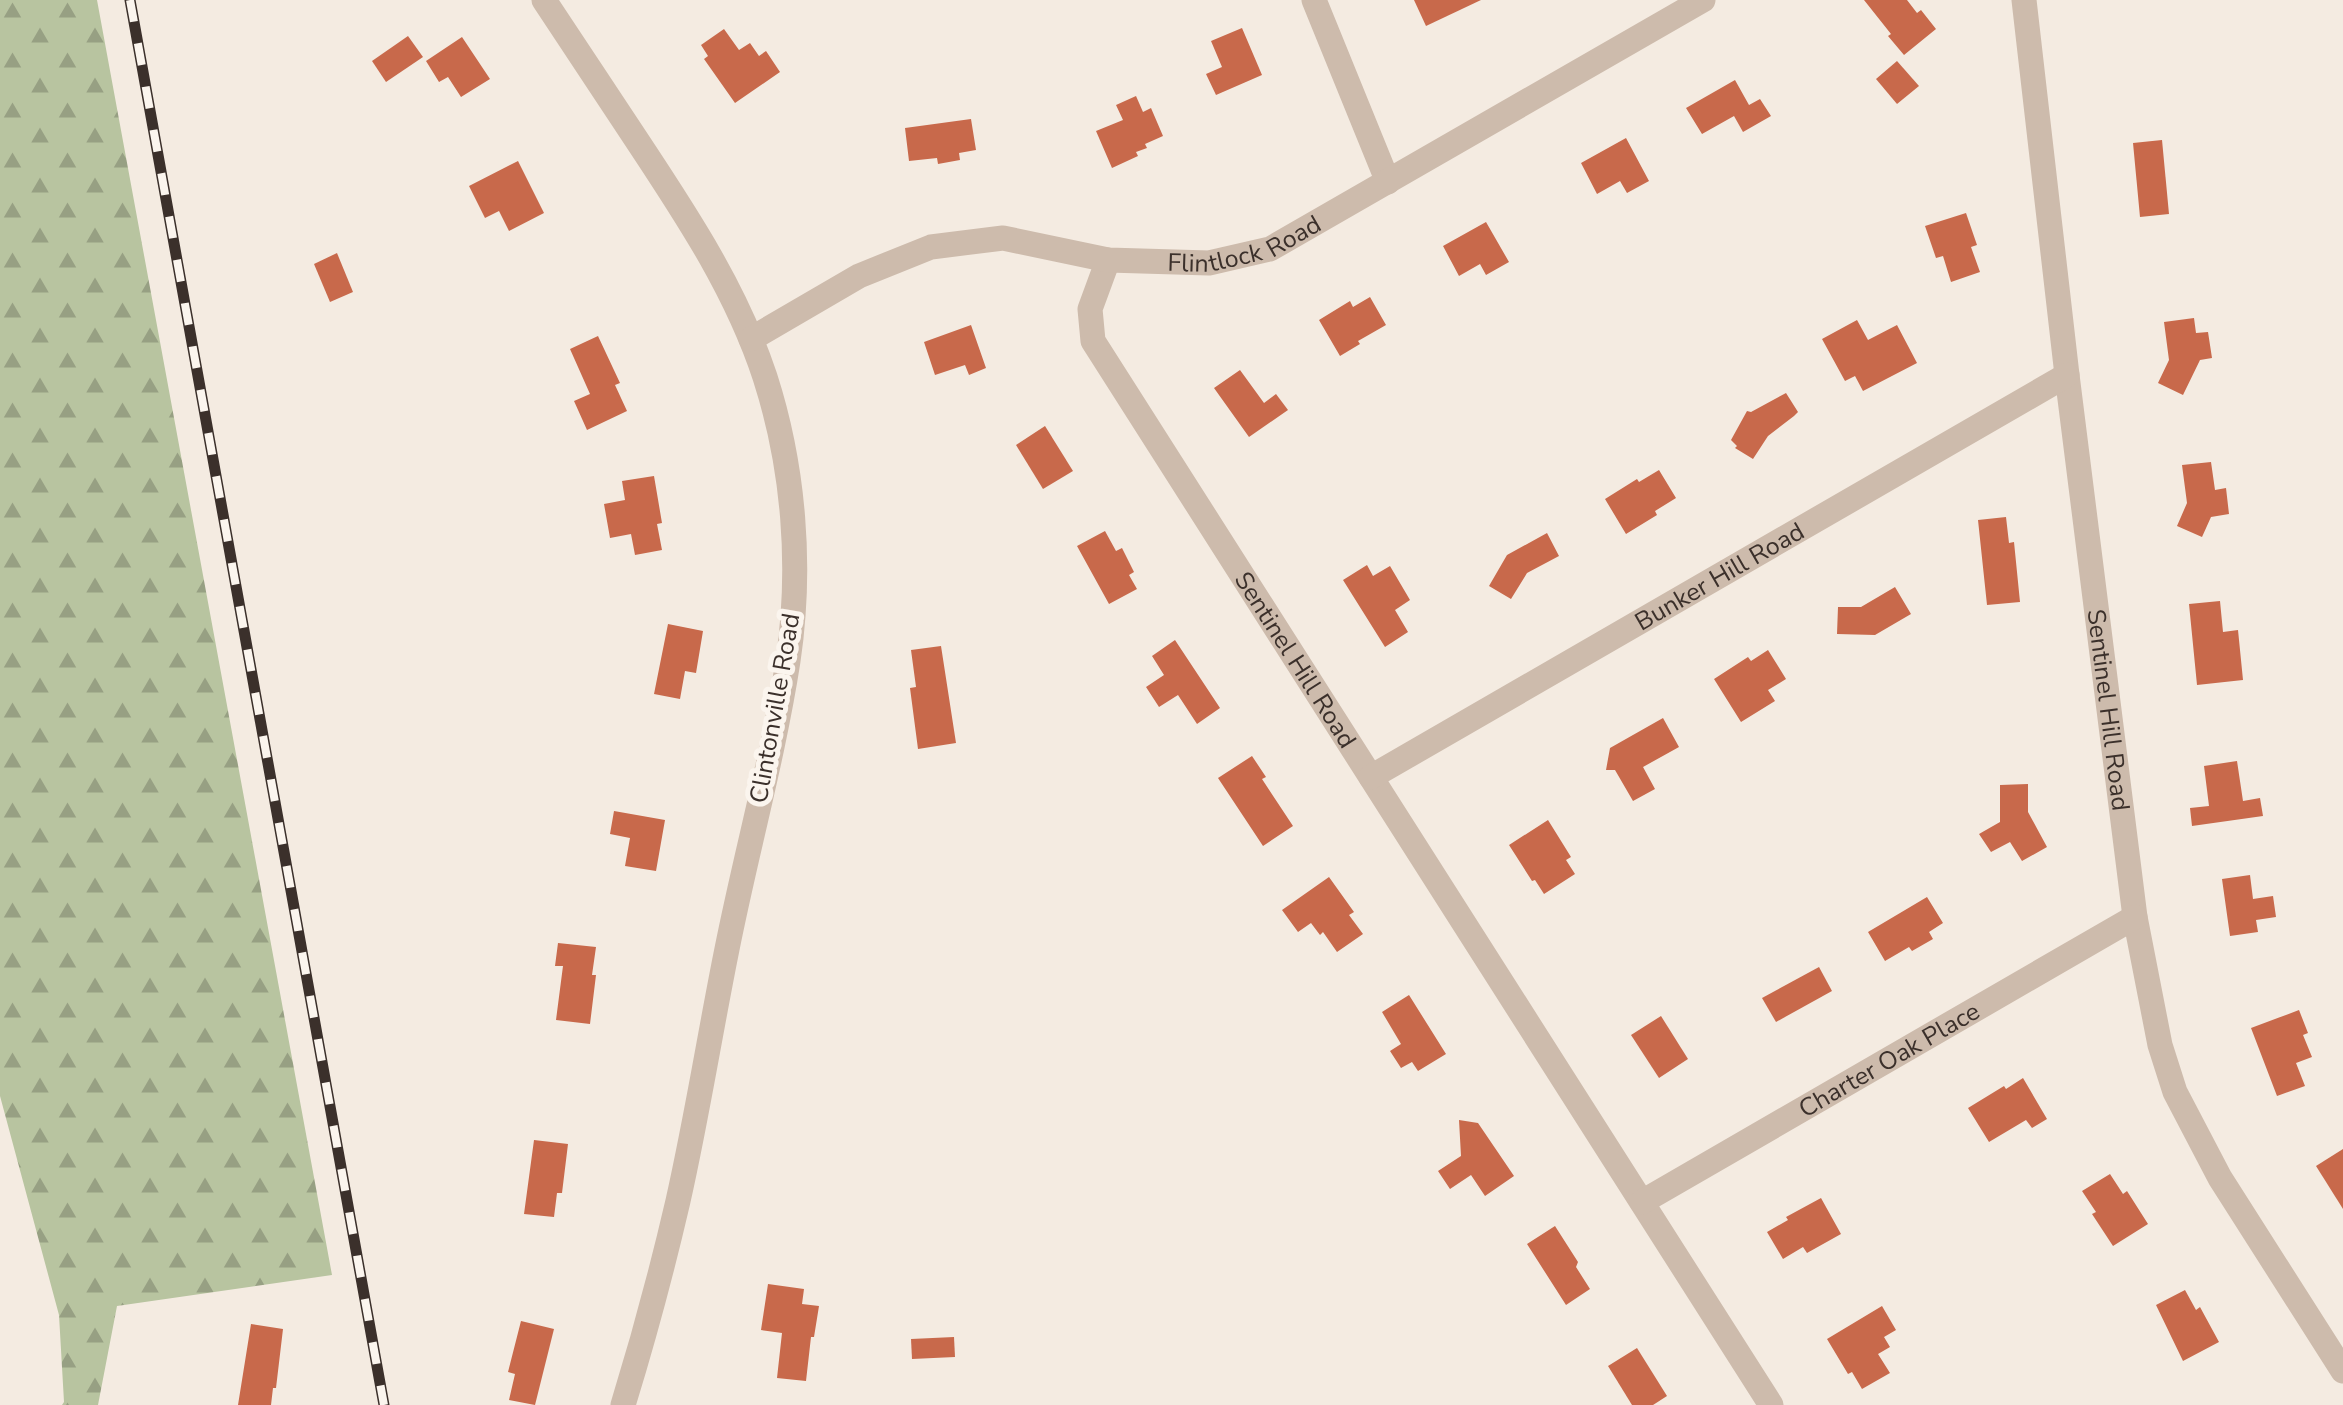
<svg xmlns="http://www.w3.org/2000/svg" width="2343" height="1405" viewBox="0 0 2343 1405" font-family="'Nunito Sans',sans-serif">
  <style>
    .forest { fill: url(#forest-firs) }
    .building { fill: #c8694b }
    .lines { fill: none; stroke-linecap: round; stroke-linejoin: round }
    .minor { stroke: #cdbbac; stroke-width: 25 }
    .rail-casing { stroke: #3b302b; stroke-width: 11 }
    .rail { stroke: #fbf5ee; stroke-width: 8; stroke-dasharray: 22; stroke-linecap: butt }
    .labels { text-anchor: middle; stroke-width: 10; stroke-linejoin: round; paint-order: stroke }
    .street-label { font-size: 25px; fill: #3b302b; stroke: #fbf5ee }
  </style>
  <defs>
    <pattern id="forest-firs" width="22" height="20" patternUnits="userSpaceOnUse" patternTransform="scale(2.5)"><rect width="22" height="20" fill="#b8c4a0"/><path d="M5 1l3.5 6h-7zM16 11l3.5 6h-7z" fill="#97a083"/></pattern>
  </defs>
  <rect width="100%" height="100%" fill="#f4ebe1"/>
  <polygon class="forest" points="0,0 97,0 332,1275 117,1306 98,1405 62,1405 64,1402 59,1315 0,1096"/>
  <g class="building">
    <polygon points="1414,0 1481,0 1426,26"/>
    <polygon points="1864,0 1907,0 1917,13 1921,10 1936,29 1904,55 1888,36 1891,34"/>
    <polygon points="1242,28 1262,75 1216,95 1206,74 1222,67 1211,41"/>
    <polygon points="724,29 739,50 750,43 759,56 766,51 780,72 735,103 704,59 708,56 701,45"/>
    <polygon points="408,36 423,57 386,82 372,61"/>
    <polygon points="462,37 490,79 461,97 448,77 439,82 426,61"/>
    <polygon points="1897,61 1919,86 1897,104 1876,79"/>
    <polygon points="1735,80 1749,105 1760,99 1771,116 1743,132 1734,116 1702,134 1686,108"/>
    <polygon points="1136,96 1143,112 1151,108 1163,136 1145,144 1147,148 1136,152 1138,156 1112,168 1096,131 1123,120 1116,105"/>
    <polygon points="971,119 976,150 959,153 960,160 938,164 937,158 909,161 905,128"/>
    <polygon points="1626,138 1649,181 1627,193 1620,181 1597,194 1581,163"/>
    <polygon points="2162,140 2169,214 2140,217 2133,143"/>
    <polygon points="518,161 544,213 509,231 499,211 485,218 469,186"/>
    <polygon points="1966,213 1977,245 1971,247 1980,272 1951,282 1943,256 1936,258 1925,226"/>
    <polygon points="1486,222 1509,262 1486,275 1480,264 1459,276 1443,246"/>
    <polygon points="337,253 353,292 330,302 314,264"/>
    <polygon points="1370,297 1386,325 1358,341 1360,344 1340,356 1319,320 1350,301 1353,307"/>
    <polygon points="2194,318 2196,333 2208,332 2212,358 2200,360 2183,395 2158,383 2169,360 2164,322"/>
    <polygon points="1857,320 1868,340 1897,325 1917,363 1863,391 1855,376 1845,381 1822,339"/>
    <polygon points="971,325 986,368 969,375 965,365 935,375 924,342"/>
    <polygon points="598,336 620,383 615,385 627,411 587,430 574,401 590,394 570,349"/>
    <polygon points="1240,370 1264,403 1276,394 1288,410 1249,437 1214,388"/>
    <polygon points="1786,393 1798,412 1794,416 1768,436 1753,459 1735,448 1737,446 1731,440 1747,411 1751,412"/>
    <polygon points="1045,426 1073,471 1043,489 1016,445"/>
    <polygon points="2211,462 2215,490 2226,488 2229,514 2211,517 2202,537 2177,526 2187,503 2182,465"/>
    <polygon points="1659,470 1676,498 1655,511 1657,515 1626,534 1605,499 1637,479 1639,482"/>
    <polygon points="654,476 662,523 657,524 662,550 635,555 631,534 610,538 604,504 625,500 622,481"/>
    <polygon points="2006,517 2009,543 2014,542 2020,602 1987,605 1978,520"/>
    <polygon points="1105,531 1116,551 1122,548 1134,572 1129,575 1137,589 1109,604 1077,546"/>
    <polygon points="1547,533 1559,556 1527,573 1511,599 1489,586 1507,555"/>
    <polygon points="1367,565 1373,576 1390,566 1410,600 1395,610 1408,632 1385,647 1343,580"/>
    <polygon points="1895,587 1911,614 1875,635 1837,634 1838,607 1861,607"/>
    <polygon points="2220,601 2223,632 2238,630 2243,680 2197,685 2189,604"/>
    <polygon points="668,624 703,631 696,673 685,671 680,699 654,694"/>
    <polygon points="1175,640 1220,708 1197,724 1178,695 1159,707 1146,687 1164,675 1152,656"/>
    <polygon points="941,646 956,743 918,749 910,688 916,687 911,650"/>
    <polygon points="1768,650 1786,679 1768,690 1775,701 1741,722 1714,679 1748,657 1751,661"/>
    <polygon points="1663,718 1679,747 1643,767 1655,789 1633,801 1615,770 1606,770 1610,748"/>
    <polygon points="1252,756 1266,777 1262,779 1293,826 1263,846 1218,778"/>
    <polygon points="2237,761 2243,801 2260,798 2263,816 2192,826 2190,808 2209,806 2204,766"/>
    <polygon points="2028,784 2028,812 2047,847 2022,861 2010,842 1991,852 1979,834 2000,822 2000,785"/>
    <polygon points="614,811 665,820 656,871 625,866 630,838 610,834"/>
    <polygon points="1548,820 1571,857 1566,860 1575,874 1544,894 1535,880 1532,881 1509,845"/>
    <polygon points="2250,875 2253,899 2273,896 2276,917 2256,920 2258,932 2230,936 2222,879"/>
    <polygon points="1329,877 1354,912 1349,915 1363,934 1337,952 1323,932 1320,935 1311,923 1298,932 1282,910"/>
    <polygon points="1927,897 1943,923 1929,932 1933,939 1912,951 1909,947 1885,961 1868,932"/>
    <polygon points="558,943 596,947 592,975 596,975 590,1024 556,1020 563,966 555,966"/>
    <polygon points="1819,967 1832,991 1776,1022 1762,998"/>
    <polygon points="1409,995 1446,1054 1418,1071 1412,1062 1401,1068 1390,1051 1401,1044 1382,1012"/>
    <polygon points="2299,1010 2308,1033 2303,1035 2312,1057 2296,1063 2305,1086 2277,1096 2251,1028"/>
    <polygon points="1661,1016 1688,1059 1659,1078 1631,1035"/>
    <polygon points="2023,1078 2047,1119 2032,1128 2026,1120 1989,1142 1968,1108 2004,1086 2006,1089"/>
    <polygon points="1459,1120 1478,1123 1514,1176 1485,1196 1471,1175 1450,1189 1438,1171 1461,1156"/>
    <polygon points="534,1140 568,1144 562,1193 557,1193 554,1217 524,1214"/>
    <polygon points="2343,1149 2343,1209 2316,1166"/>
    <polygon points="2110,1174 2123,1194 2127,1191 2148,1224 2113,1246 2092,1214 2096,1212 2082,1191"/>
    <polygon points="1821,1198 1841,1234 1807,1253 1803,1247 1783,1259 1767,1232 1788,1220 1786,1217"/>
    <polygon points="1555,1226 1578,1262 1576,1267 1590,1289 1566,1305 1527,1244"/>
    <polygon points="768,1284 804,1289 802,1304 819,1306 814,1337 811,1337 806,1381 777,1378 782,1333 761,1330"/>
    <polygon points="2185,1290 2196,1310 2200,1307 2219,1342 2183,1361 2156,1305"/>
    <polygon points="1882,1306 1896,1330 1884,1337 1890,1347 1878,1354 1890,1373 1862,1389 1852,1372 1848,1374 1827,1339"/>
    <polygon points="521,1321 554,1329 535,1405 509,1400 515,1374 508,1372"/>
    <polygon points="251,1324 283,1329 276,1388 273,1388 271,1405 238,1405"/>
    <polygon points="954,1337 955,1357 912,1359 911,1339"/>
    <polygon points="1637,1348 1667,1396 1653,1405 1632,1405 1608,1366"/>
  </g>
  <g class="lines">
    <g class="minor">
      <path d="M544,0C576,48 608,97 640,145C689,219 737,292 765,377C794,467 802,567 788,661C773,758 746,853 727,949C710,1033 697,1117 678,1201C662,1270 644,1337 623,1405"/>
      <polyline points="1314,0 1388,182"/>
      <path id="s1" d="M2024,0L2067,375L2135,917L2160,1045L2175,1092L2220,1178L2343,1371"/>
      <path id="s2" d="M1108,260L1090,309L1093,341L1771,1405"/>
      <path id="s3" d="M751,339L859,276L931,247L1003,238L1108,260L1209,263L1270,249L1703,0"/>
      <path id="s4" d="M1371,777L2067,375"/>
      <path id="s5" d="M1642,1202L2135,917"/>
    </g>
    <g class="rail-casing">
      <polyline id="rail" points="130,0 384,1405"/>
    </g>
    <use href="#rail" class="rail"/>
  </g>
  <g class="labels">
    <g class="street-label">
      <text dy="9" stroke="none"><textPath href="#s3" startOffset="522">Flintlock Road</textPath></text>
      <text dy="9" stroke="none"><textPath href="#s4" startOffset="402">Bunker Hill Road</textPath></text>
      <text dy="9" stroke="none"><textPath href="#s2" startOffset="462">Sentinel Hill Road</textPath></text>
      <text transform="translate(774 708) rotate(-80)" y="9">Clintonville Road</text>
      <text dy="9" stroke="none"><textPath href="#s1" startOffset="715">Sentinel Hill Road</textPath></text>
      <text dy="9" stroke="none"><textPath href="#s5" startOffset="285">Charter Oak Place</textPath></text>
    </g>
  </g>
</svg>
